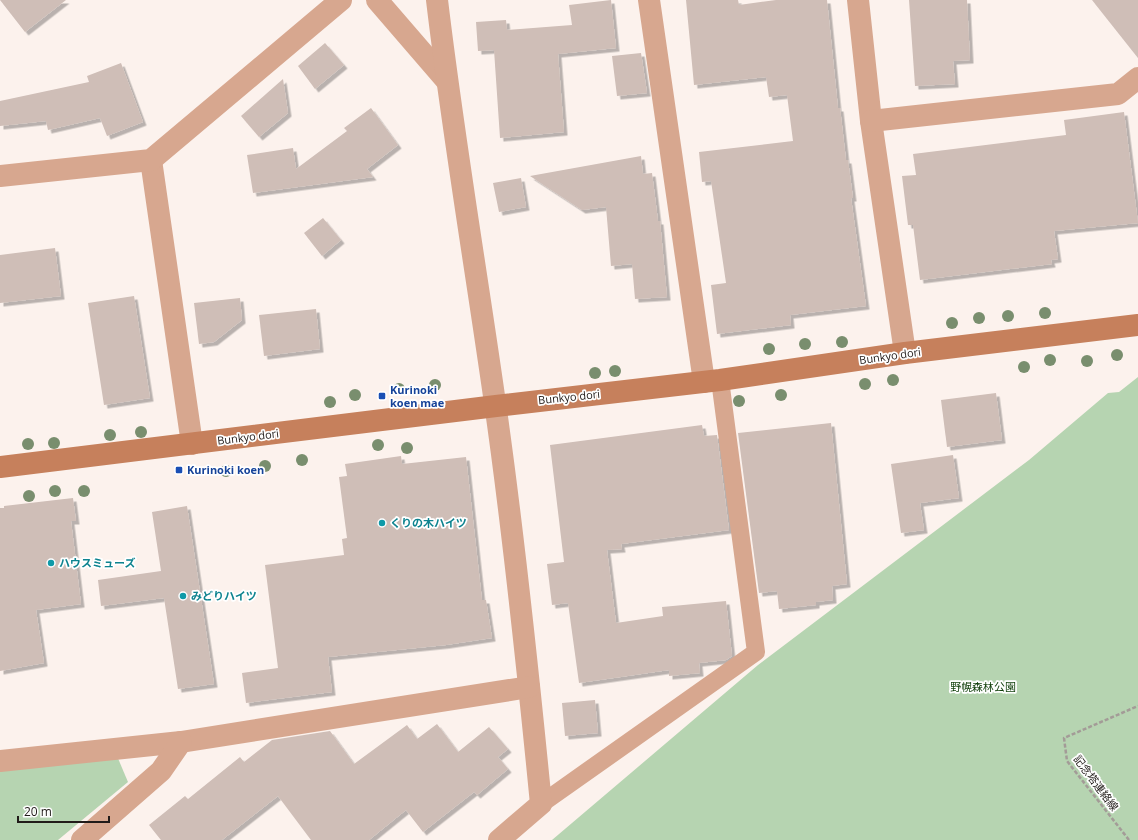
<svg xmlns="http://www.w3.org/2000/svg" width="1138" height="840" viewBox="0 0 1138 840" font-family="'Open Sans','Noto Sans JP',sans-serif">
  <style>
    .green { fill: #b6d4b1 }
    .building { fill: #cfbeb7; filter: url(#shadow) }
    .lines { fill: none; stroke-linecap: round; stroke-linejoin: round }
    .path { stroke: #a39b97; stroke-width: 2.5; stroke-dasharray: 4 2; stroke-linecap: butt }
    .lane { stroke: #d7a78f; stroke-width: 18 }
    .street { stroke: #d7a78f; stroke-width: 22 }
    .secondary { stroke: #c6805c; stroke-width: 22 }
    .tree { fill: #798e6e }
    .transit-dot { fill: #1a4fb4; stroke: #fff; stroke-width: 1.5 }
    .culture-dot { fill: #0f9aa8; stroke: #fff; stroke-width: 1.5 }
    .labels { text-anchor: middle; stroke-width: 3.5; stroke-linejoin: round; paint-order: stroke }
    .street-label { font-size: 11px; fill: #211b19; stroke: #fff }
    .transit-label { font-size: 11px; font-weight: bold; fill: #164399; stroke: #fff; text-anchor: start }
    .culture-label { font-size: 11px; font-weight: bold; fill: #0d838f; stroke: #fff; text-anchor: start }
    .park-label { font-size: 11px; fill: #0d3c07; stroke: #fff }
  </style>
  <defs>
    <filter id="shadow"><feDropShadow dx="3.5" dy="3.5" stdDeviation="0" flood-color="#0004"/></filter>
  </defs>
  <rect width="100%" height="100%" fill="#fcf2ed"/>
  <g class="green">
    <polygon points="1138,377 1138,840 552,840 758,665 1029,460 1108,393 1119,392"/>
    <polygon points="117,756 128,782 58,840 0,840 0,769"/>
  </g>
  <g class="building">
    <polygon points="0,0 66,0 25,32"/>
    <polygon points="611,0 616,48 558,54 564,132 500,138 494,50 478,51 476,22 506,20 507,30 572,25 569,5"/>
    <polygon points="686,0 738,0 739,5 776,0 827,0 838,108 840,108 846,160 848,160 853,198 851,198 866,306 790,315 791,325 717,334 711,285 726,283 711,181 702,182 699,152 793,141 787,95 769,97 766,77 694,85"/>
    <polygon points="909,0 967,0 970,60 953,61 955,84 915,86"/>
    <polygon points="1092,0 1138,0 1138,58"/>
    <polygon points="325,43 344,65 315,89 298,66"/>
    <polygon points="641,53 647,93 617,96 612,56"/>
    <polygon points="121,63 143,122 107,136 100,118 48,130 46,121 0,126 0,101 89,82 87,76"/>
    <polygon points="283,79 288,113 259,137 241,116"/>
    <polygon points="371,108 398,145 367,169 373,177 253,193 247,155 293,148 296,169 347,131 344,128"/>
    <polygon points="1124,112 1138,223 1054,231 1058,259 1051,260 1052,264 920,280 913,225 908,225 902,176 916,175 913,154 1066,135 1064,120"/>
    <polygon points="641,156 643,174 652,173 658,221 660,221 667,297 635,299 632,264 611,266 606,207 582,210 530,176"/>
    <polygon points="521,178 526,207 499,212 493,183"/>
    <polygon points="323,218 341,240 322,256 304,233"/>
    <polygon points="55,248 61,296 0,303 0,255"/>
    <polygon points="134,296 150,398 104,405 88,303"/>
    <polygon points="240,298 242,320 214,342 199,344 194,303"/>
    <polygon points="316,309 320,349 264,356 259,315"/>
    <polygon points="996,393 1002,440 947,447 941,400"/>
    <polygon points="831,423 847,584 832,586 833,600 816,602 816,605 779,609 777,591 759,593 738,433"/>
    <polygon points="702,425 704,436 717,435 729,530 621,544 622,549 607,550 616,623 663,616 662,607 726,601 732,656 726,660 699,663 700,673 669,676 669,670 579,683 568,603 552,605 547,564 564,562 550,445"/>
    <polygon points="953,455 959,498 920,503 924,530 901,533 891,464"/>
    <polygon points="401,456 402,464 466,457 482,600 486,600 492,638 446,645 328,657 332,692 246,703 242,673 278,668 265,565 344,555 342,539 347,538 339,477 347,476 345,464"/>
    <polygon points="73,498 76,521 71,521 81,604 36,610 44,663 0,671 0,508 4,508 4,506"/>
    <polygon points="187,506 214,684 178,689 164,598 101,606 98,580 161,571 152,512"/>
    <polygon points="595,700 598,733 565,736 562,703"/>
    <polygon points="437,724 458,752 489,727 508,749 498,757 508,769 477,795 474,792 423,832 406,810 369,840 311,840 278,796 222,840 161,840 149,825 185,796 188,799 240,757 244,762 272,740 330,731 354,764 407,725 417,739"/>
  </g>
  <g class="lines">
    <polyline class="path" points="1129,840 1067,761 1064,738 1138,706"/>
    <polyline class="lane" points="541,804 756,652 720,380"/>
    <g class="street">
      <polyline points="377,0 446,80"/>
      <path d="M437,0C453,135 476,269 495,403C514,536 528,671 541,804L499,840"/>
      <polyline points="649,0 704,382"/>
      <polyline points="858,0 871,121 905,353"/>
      <polyline points="871,121 1118,94 1138,78"/>
      <polyline points="151,160 192,444"/>
      <polyline points="0,176 151,160 341,0"/>
      <polyline points="0,761 181,742 529,687"/>
      <polyline points="82,840 161,771 181,742"/>
    </g>
    <polyline class="secondary" points="0,467 496,406 720,380 905,353 1138,325"/>
  </g>
  <g class="tree">
    <circle cx="1045" cy="313" r="6"/>
    <circle cx="1008" cy="316" r="6"/>
    <circle cx="979" cy="318" r="6"/>
    <circle cx="952" cy="323" r="6"/>
    <circle cx="842" cy="342" r="6"/>
    <circle cx="805" cy="344" r="6"/>
    <circle cx="769" cy="349" r="6"/>
    <circle cx="1117" cy="355" r="6"/>
    <circle cx="1050" cy="360" r="6"/>
    <circle cx="1087" cy="361" r="6"/>
    <circle cx="1024" cy="367" r="6"/>
    <circle cx="615" cy="371" r="6"/>
    <circle cx="595" cy="373" r="6"/>
    <circle cx="893" cy="380" r="6"/>
    <circle cx="865" cy="384" r="6"/>
    <circle cx="435" cy="385" r="6"/>
    <circle cx="399" cy="389" r="6"/>
    <circle cx="355" cy="395" r="6"/>
    <circle cx="781" cy="395" r="6"/>
    <circle cx="739" cy="401" r="6"/>
    <circle cx="330" cy="402" r="6"/>
    <circle cx="141" cy="432" r="6"/>
    <circle cx="110" cy="435" r="6"/>
    <circle cx="54" cy="443" r="6"/>
    <circle cx="28" cy="444" r="6"/>
    <circle cx="378" cy="445" r="6"/>
    <circle cx="407" cy="448" r="6"/>
    <circle cx="302" cy="460" r="6"/>
    <circle cx="265" cy="466" r="6"/>
    <circle cx="226" cy="471" r="6"/>
    <circle cx="55" cy="491" r="6"/>
    <circle cx="84" cy="491" r="6"/>
    <circle cx="29" cy="496" r="6"/>
  </g>
  <g class="transit-dot">
    <rect x="378" y="392" width="8" height="8" rx="2"/>
    <rect x="175" y="466" width="8" height="8" rx="2"/>
  </g>
  <g class="culture-dot">
    <circle cx="382" cy="523" r="4"/>
    <circle cx="51" cy="563" r="4"/>
    <circle cx="183" cy="596" r="4"/>
  </g>
  <g class="labels">
    <g class="street-label">
      <text transform="translate(890 356) rotate(-8)" y="4">Bunkyo dori</text>
      <text transform="translate(569 397) rotate(-6)" y="4">Bunkyo dori</text>
      <text transform="translate(248 437) rotate(-7)" y="4">Bunkyo dori</text>
      <text transform="translate(1096 783) rotate(53)" y="4">記念塔連絡線</text>
    </g>
    <g class="transit-label">
      <text x="390" y="394">Kurinoki<tspan x="390" dy="13">koen mae</tspan></text>
      <text x="187" y="474">Kurinoki koen</text>
    </g>
    <g class="culture-label">
      <text x="390" y="527">くりの木ハイツ</text>
      <text x="59" y="567">ハウスミューズ</text>
      <text x="191" y="600">みどりハイツ</text>
    </g>
    <g class="park-label">
      <text x="983" y="691">野幌森林公園</text>
    </g>
  </g>
  <path d="M18 816v6h91v-6" fill="none" stroke="#211b19" stroke-width="2"/>
  <text x="24" y="816" font-size="12" fill="#211b19" stroke="#ffffff" stroke-width="3" paint-order="stroke">20 m</text>
</svg>
